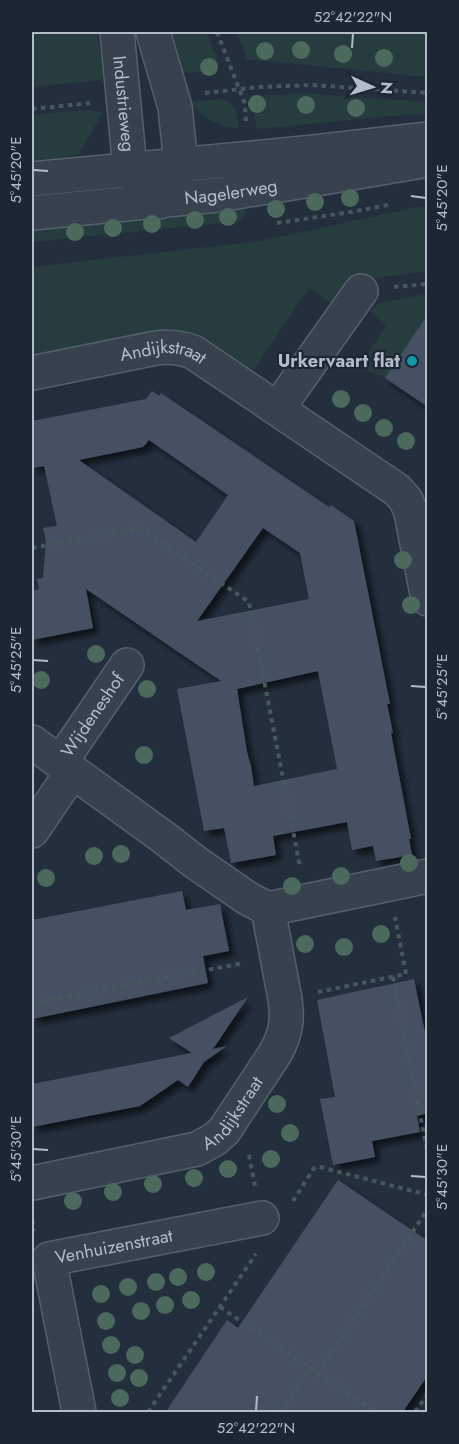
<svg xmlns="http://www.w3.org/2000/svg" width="459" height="1444" viewBox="0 0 459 1444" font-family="Jost,sans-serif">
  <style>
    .green { fill: #263c3f }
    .building { fill: #455162; fill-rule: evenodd; filter: url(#shadow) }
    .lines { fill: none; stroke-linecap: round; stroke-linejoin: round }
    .minor-casing { stroke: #565f6c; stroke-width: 36 }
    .path { stroke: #44595c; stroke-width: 4; stroke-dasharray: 4.5 4.5; stroke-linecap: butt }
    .minor { stroke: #38414e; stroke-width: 33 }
    .tree { fill: #4b6a5d }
    .ticks { fill: none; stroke: #b4bcc9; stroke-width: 2 }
    .culture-dot { fill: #0f9aa8; stroke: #1d2633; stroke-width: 2 }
    .labels { text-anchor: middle; stroke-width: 4.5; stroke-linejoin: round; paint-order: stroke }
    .street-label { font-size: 18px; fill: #b4bcc9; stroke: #1d2633 }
    .poi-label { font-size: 18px; font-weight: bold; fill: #b4bcc9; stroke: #1d2633; text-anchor: end }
    .neatline { fill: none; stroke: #b4bcc9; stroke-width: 2 }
    .ticks-label { font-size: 15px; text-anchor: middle; fill: #b4bcc9 }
  </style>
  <defs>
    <filter id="shadow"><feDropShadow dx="5.5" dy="5.5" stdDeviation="3" flood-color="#0009"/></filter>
  </defs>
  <rect width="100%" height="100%" fill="#242f3e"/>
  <g class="green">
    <polygon points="32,32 98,32 103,80 32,87"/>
    <polygon points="163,32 207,32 218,63 218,70 174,74"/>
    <polygon points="237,32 427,32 427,77 247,59"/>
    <path d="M302,93L427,102V116L411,114L259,129L256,127C255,116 250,103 260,96Z"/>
    <path d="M219,99C238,100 237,113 239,128C220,129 201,116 190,102Z"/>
    <polygon points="85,110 103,112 80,153 37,168 32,169 32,115"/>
    <path d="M245,202C246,209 247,216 240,221L32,242V223Z"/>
    <polygon points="427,205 427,271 351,282 346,281 331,303 309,288 252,373 216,346 200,338 32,361 32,267 260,241"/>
    <polygon points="427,294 427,407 385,378 359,367 386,326 370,311 381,302"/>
  </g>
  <g class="building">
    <polygon points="428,314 428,407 385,378"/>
    <path d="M152,391L159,396L161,393L329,507L331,505L354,521L390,704H387L393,733H391L411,839H409L412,855L376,861L373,846L352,850L347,822L273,836L276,855L231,863L224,828L204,831L177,689L221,681L86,589L93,628L32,640V591L39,589L37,579L43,578L46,541L43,528L57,526L44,466L32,468V421L146,399ZM149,440L228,495L196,542L79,460L143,447ZM263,528L300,553L309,599L197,621ZM318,671L337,769L254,786L251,766L247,752L237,689Z"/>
    <polygon points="182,891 186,910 220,904 229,951 203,956 208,983 32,1019 32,920"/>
    <polygon points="414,979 428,1047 428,1113 417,1116 420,1132 372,1141 375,1157 333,1165 320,1099 335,1097 317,1000"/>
    <polygon points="248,997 213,1049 227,1046 204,1062 188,1087 178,1080 140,1106 32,1127 32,1084 192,1053 169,1038"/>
    <polygon points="338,1180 428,1241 428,1375 402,1413 165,1413 227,1320 238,1328"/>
  </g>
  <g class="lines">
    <g class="minor-casing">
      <g id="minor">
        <path id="s1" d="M117,32L130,169L159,202L181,164L175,107L153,32"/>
        <polyline points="32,179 314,152 428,139"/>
        <path id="s2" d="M32,213L218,195L317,179L428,160"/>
        <path id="s3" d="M32,373L156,348C170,346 180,347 193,352L397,490L406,500L411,513L428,599"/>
        <polyline points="278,408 361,291"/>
        <polyline points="32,742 163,837 195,862 247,898 268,909 428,876"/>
        <path id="s4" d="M60,763L127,665"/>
        <polyline points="32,831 72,772"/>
        <path id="s5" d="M32,1183L197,1149L215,1139L224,1131L276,1052C286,1033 288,1020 285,999L268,909"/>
        <path id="s6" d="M79,1412L49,1259L262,1218"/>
      </g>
    </g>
    <g class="path">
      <polyline points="217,32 245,104 246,123"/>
      <polyline points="205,93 259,87 312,85 428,93"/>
      <polyline points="32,109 91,103"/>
      <polyline points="277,223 351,212 388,205"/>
      <polyline points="394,287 428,284"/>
      <polyline points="32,548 140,528 249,602 300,867"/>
      <polyline points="393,977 428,1155"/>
      <polyline points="318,992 406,974 395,917"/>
      <polyline points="32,1003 244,963"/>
      <polyline points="249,1155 255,1186"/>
      <polyline points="293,1201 314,1168 320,1167 428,1195"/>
      <polyline points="32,1220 34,1231"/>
      <polyline points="220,1307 375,1412"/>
      <polyline points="317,1374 428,1209"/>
      <polyline points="148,1412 256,1254"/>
      <polyline points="280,1412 310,1368"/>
      <polyline points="415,1412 428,1394"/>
    </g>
    <use href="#minor" class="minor"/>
  </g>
  <g class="tree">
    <circle cx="301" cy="50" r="9"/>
    <circle cx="265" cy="51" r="9"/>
    <circle cx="343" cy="54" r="9"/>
    <circle cx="384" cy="58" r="9"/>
    <circle cx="209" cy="67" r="9"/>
    <circle cx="257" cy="104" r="9"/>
    <circle cx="306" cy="105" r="9"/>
    <circle cx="356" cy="108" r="9"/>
    <circle cx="350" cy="198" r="9"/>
    <circle cx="315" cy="202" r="9"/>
    <circle cx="276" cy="209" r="9"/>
    <circle cx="228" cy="217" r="9"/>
    <circle cx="195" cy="220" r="9"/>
    <circle cx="152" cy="224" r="9"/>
    <circle cx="113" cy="228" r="9"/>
    <circle cx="75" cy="232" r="9"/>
    <circle cx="341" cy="399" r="9"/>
    <circle cx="363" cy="413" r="9"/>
    <circle cx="384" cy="428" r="9"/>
    <circle cx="406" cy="441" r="9"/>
    <circle cx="403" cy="560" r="9"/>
    <circle cx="411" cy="605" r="9"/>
    <circle cx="96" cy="654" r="9"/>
    <circle cx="41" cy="680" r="9"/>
    <circle cx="147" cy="689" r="9"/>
    <circle cx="144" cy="755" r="9"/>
    <circle cx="121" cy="854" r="9"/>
    <circle cx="94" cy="856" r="9"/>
    <circle cx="409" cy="863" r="9"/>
    <circle cx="341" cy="876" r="9"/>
    <circle cx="46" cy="878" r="9"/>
    <circle cx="292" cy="886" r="9"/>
    <circle cx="381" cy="934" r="9"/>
    <circle cx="305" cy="944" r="9"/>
    <circle cx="344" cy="947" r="9"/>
    <circle cx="277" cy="1104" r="9"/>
    <circle cx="290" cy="1133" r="9"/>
    <circle cx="271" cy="1159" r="9"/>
    <circle cx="228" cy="1169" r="9"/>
    <circle cx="194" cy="1178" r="9"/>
    <circle cx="153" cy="1184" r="9"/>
    <circle cx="113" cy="1192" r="9"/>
    <circle cx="73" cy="1201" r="9"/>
    <circle cx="206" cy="1272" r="9"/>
    <circle cx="178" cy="1277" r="9"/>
    <circle cx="156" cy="1282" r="9"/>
    <circle cx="128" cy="1287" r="9"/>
    <circle cx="101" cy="1294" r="9"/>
    <circle cx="191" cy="1300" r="9"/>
    <circle cx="165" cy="1305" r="9"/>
    <circle cx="141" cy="1311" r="9"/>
    <circle cx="106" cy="1321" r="9"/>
    <circle cx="111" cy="1345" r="9"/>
    <circle cx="135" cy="1355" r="9"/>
    <circle cx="117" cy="1373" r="9"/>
    <circle cx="139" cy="1378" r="9"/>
    <circle cx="120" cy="1398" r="9"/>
  </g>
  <path class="ticks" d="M352,48L353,33M33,170L48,171M411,196L426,198M33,660L48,661M411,686L426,687M33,1149L48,1150M411,1176L426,1177M256,1411L257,1396"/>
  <circle class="culture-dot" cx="412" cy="361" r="6"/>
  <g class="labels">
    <g class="street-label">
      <text dy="6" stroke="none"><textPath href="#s1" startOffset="72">Industrieweg</textPath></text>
      <text dy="6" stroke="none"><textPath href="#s2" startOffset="200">Nagelerweg</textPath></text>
      <text dy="6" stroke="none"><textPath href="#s3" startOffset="134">Andijkstraat</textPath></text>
      <text dy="6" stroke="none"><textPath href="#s4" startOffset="58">Wijdeneshof</textPath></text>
      <text dy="6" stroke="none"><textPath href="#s5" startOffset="220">Andijkstraat</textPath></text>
      <text dy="6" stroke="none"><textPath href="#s6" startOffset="222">Venhuizenstraat</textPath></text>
    </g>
    <g class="poi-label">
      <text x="400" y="367">Urkervaart flat</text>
    </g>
  </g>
  <rect width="459" height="1444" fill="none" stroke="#1d2633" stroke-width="66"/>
  <g transform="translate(372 87) rotate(94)" stroke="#1d2633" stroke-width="4.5" paint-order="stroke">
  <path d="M0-4.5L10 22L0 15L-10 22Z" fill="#b4bcc9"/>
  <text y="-9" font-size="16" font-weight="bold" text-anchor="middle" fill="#b4bcc9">N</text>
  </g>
  <rect x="33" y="33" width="393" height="1378" class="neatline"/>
  <g class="ticks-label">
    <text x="353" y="22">52°42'22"N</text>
    <text transform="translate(16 170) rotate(-90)" y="5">5°45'20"E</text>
    <text transform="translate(442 198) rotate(-90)" y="5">5°45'20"E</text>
    <text transform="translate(16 660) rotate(-90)" y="5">5°45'25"E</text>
    <text transform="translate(442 687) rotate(-90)" y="5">5°45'25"E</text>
    <text transform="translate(16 1149) rotate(-90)" y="5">5°45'30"E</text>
    <text transform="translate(442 1177) rotate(-90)" y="5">5°45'30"E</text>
    <text x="256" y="1433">52°42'22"N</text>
  </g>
</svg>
